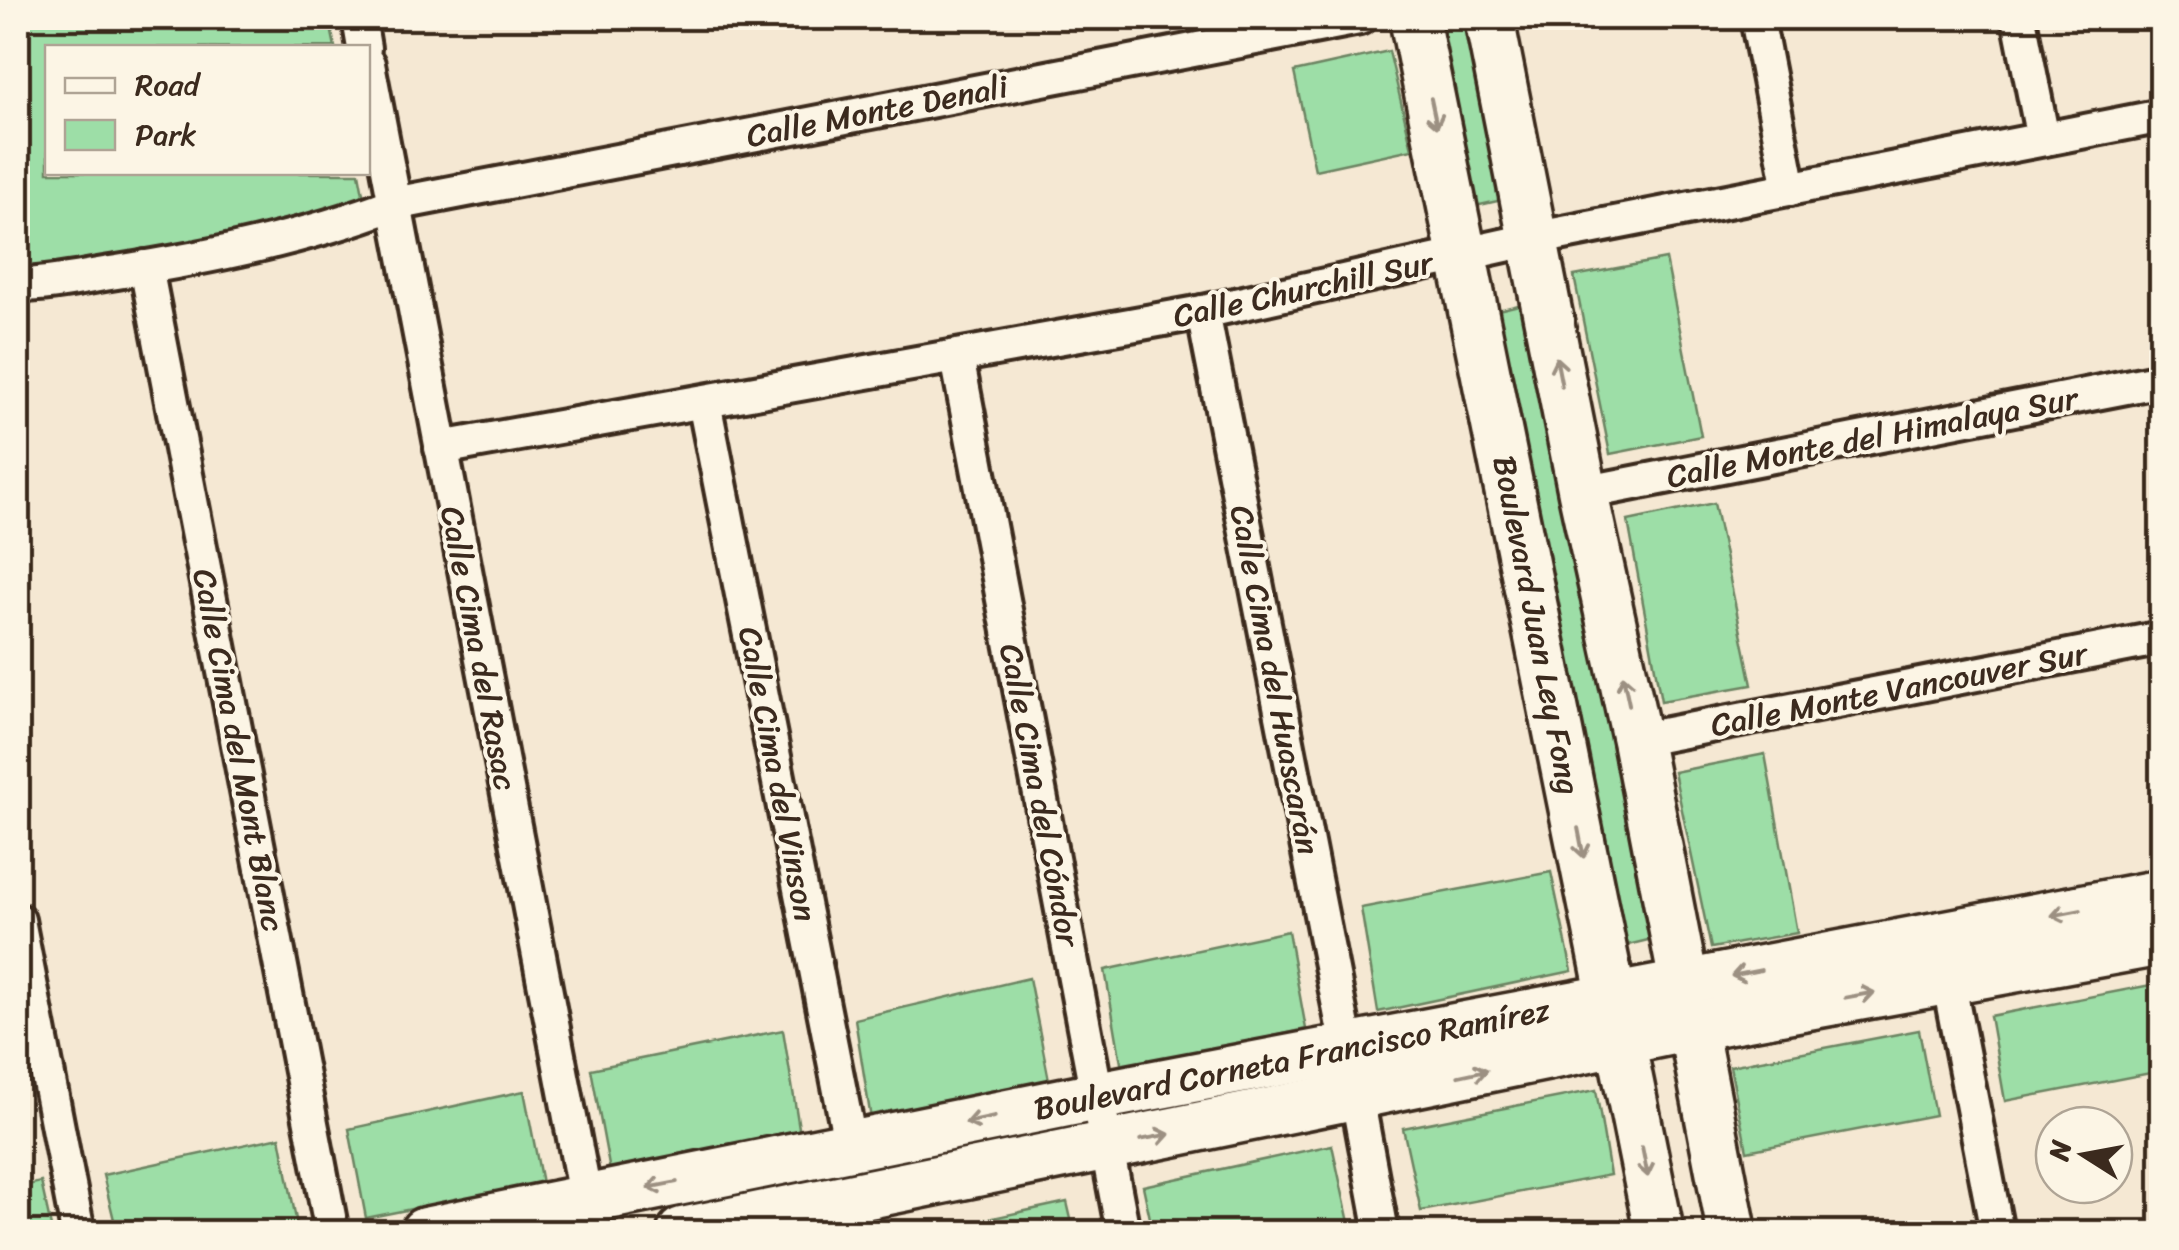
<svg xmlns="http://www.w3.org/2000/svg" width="2179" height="1250" viewBox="0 0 2179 1250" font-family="Sriracha,sans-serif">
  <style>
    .green { fill: #9ddea7; stroke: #6c8462; stroke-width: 2.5 }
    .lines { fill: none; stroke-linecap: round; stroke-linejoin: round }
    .street-casing { stroke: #3b2a1e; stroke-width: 40 }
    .secondary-casing { stroke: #3b2a1e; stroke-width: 55 }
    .street { stroke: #fcf5e5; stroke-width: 32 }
    .secondary { stroke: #fcf5e5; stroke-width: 48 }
    .oneway { stroke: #9c9082 }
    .labels { text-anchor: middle; stroke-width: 8; stroke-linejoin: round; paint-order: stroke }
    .street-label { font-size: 32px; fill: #3b2a1e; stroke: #fcf5e5 }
  </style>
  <rect width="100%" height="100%" fill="#f5e8d3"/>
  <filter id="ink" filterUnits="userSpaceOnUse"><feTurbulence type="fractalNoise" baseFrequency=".01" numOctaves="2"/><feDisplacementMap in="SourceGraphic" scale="20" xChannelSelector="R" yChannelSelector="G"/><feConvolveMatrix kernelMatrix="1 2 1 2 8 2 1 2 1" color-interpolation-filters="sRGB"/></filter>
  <g filter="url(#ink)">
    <g class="green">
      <polygon points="18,18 329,18 335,47 48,48 48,172 359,173 363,194 346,214 69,267 18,269"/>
      <polygon points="1432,18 1464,18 1502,200 1471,207"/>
      <polygon points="1389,51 1412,149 1315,170 1294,72"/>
      <polygon points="1666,259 1701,436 1610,454 1574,276"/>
      <polygon points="1527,303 1652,939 1624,946 1494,311"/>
      <polygon points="1714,503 1752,685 1661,701 1628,521"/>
      <polygon points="1765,754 1797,933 1711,948 1674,772"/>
      <polygon points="1551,872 1572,971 1378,1012 1361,908"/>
      <polygon points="1288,931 1306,1029 1122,1069 1105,970"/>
      <polygon points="1029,978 1049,1080 871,1119 855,1019"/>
      <polygon points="2161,983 2161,1071 2005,1101 1990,1016"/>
      <polygon points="783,1030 800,1134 610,1171 591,1069"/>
      <polygon points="1919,1030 1935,1115 1747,1151 1730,1066"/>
      <polygon points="1596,1090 1610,1175 1421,1211 1403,1128"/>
      <polygon points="524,1091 542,1183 366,1218 349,1129"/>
      <polygon points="280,1137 298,1230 117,1232 103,1175"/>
      <polygon points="1332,1145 1350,1227 1329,1232 1153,1232 1143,1186"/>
      <polygon points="41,1182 52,1232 18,1232 18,1187"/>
      <polygon points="1067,1202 1074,1232 927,1232 928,1232"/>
    </g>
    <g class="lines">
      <g class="street-casing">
        <g id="street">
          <polyline points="359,18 364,48"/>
          <polyline points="1757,18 1790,189"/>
          <polyline points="2019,18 2043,139"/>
          <polyline points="368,64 592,1232"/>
          <polyline points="146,267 332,1232"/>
          <path d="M18,285C51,285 84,277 117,272C211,257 305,238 394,204L1359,18"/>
          <polyline points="1203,312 1347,1047"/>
          <polyline points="957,357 1123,1232"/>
          <polyline points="704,402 851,1147"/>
          <polyline points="441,448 1203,312 1533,239 2162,116"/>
          <polyline points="1583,493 2162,380"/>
          <polyline points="1637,740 2162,638"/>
          <polyline points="18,920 78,1232"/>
          <polyline points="1948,979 1997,1232"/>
          <polyline points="1357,1097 1382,1232"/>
          <polyline points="846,1200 852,1232"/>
        </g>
      </g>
      <g class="secondary-casing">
        <g id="secondary">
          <polyline points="1414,18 1659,1232"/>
          <polyline points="1489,18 1583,493 1637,740 1732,1232"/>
          <polyline points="425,1232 1097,1096 2162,894"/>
          <polyline points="682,1232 1692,1026 2162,941"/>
        </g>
      </g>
      <use href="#street" class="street"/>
      <use href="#secondary" class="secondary"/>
    </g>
    <defs><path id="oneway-shaft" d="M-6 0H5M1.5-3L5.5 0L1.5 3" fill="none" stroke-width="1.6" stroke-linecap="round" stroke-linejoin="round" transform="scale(2.5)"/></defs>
    <g class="oneway">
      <use href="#oneway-shaft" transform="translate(1434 113) rotate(78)"/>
      <use href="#oneway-shaft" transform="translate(1559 372) rotate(-101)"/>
      <use href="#oneway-shaft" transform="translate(1626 690) rotate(-102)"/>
      <use href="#oneway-shaft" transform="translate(1581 843) rotate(79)"/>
      <use href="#oneway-shaft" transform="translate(2066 913) rotate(169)"/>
      <use href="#oneway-shaft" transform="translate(1746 973) rotate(169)"/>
      <use href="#oneway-shaft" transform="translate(1860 995) rotate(-10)"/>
      <use href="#oneway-shaft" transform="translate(1473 1073) rotate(-12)"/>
      <use href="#oneway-shaft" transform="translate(980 1120) rotate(168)"/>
      <use href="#oneway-shaft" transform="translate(1155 1137) rotate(-11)"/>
      <use href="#oneway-shaft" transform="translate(1645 1162) rotate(79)"/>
      <use href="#oneway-shaft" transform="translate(662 1185) rotate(169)"/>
    </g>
  </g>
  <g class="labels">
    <g class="street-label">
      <text transform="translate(877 111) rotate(-11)" y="11">Calle Monte Denali</text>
      <text transform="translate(1303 289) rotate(-12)" y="11">Calle Churchill Sur</text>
      <text transform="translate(1872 437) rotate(-11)" y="11">Calle Monte del Himalaya Sur</text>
      <text transform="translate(1537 625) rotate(79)" y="11">Boulevard Juan Ley Fong</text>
      <text transform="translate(479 648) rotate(79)" y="11">Calle Cima del Rasac</text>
      <text transform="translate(1275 680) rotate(79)" y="11">Calle Cima del Huascarán</text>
      <text transform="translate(1899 689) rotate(-11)" y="11">Calle Monte Vancouver Sur</text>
      <text transform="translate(239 750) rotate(79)" y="11">Calle Cima del Mont Blanc</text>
      <text transform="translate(778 774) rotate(79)" y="11">Calle Cima del Vinson</text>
      <text transform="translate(1040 795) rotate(79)" y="11">Calle Cima del Cóndor</text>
      <text transform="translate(1292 1059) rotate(-11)" y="11">Boulevard Corneta Francisco Ramírez</text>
    </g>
  </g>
  <rect width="2179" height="1250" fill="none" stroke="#fcf5e5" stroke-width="60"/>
  <rect x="30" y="30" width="2119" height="1190" fill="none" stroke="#3b2a1e" stroke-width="4" filter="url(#ink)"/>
  <rect x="45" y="45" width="325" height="130" fill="#fcf5e5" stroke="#afa495" stroke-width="2.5"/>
  <rect x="65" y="78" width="50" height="15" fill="#fcf5e5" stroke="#afa495" stroke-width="2.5"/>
  <text x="135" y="95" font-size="30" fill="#3b2a1e">Road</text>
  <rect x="65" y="120" width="50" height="30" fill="#9ddea7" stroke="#afa495" stroke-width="2.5"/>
  <text x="135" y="145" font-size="30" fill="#3b2a1e">Park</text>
  <g transform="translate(2084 1155) rotate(281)"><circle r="48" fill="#fcf5e5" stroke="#afa495" stroke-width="2.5"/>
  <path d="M0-8L18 38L0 25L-18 38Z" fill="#3b2a1e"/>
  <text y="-15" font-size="28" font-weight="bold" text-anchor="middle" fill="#3b2a1e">N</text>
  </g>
</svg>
